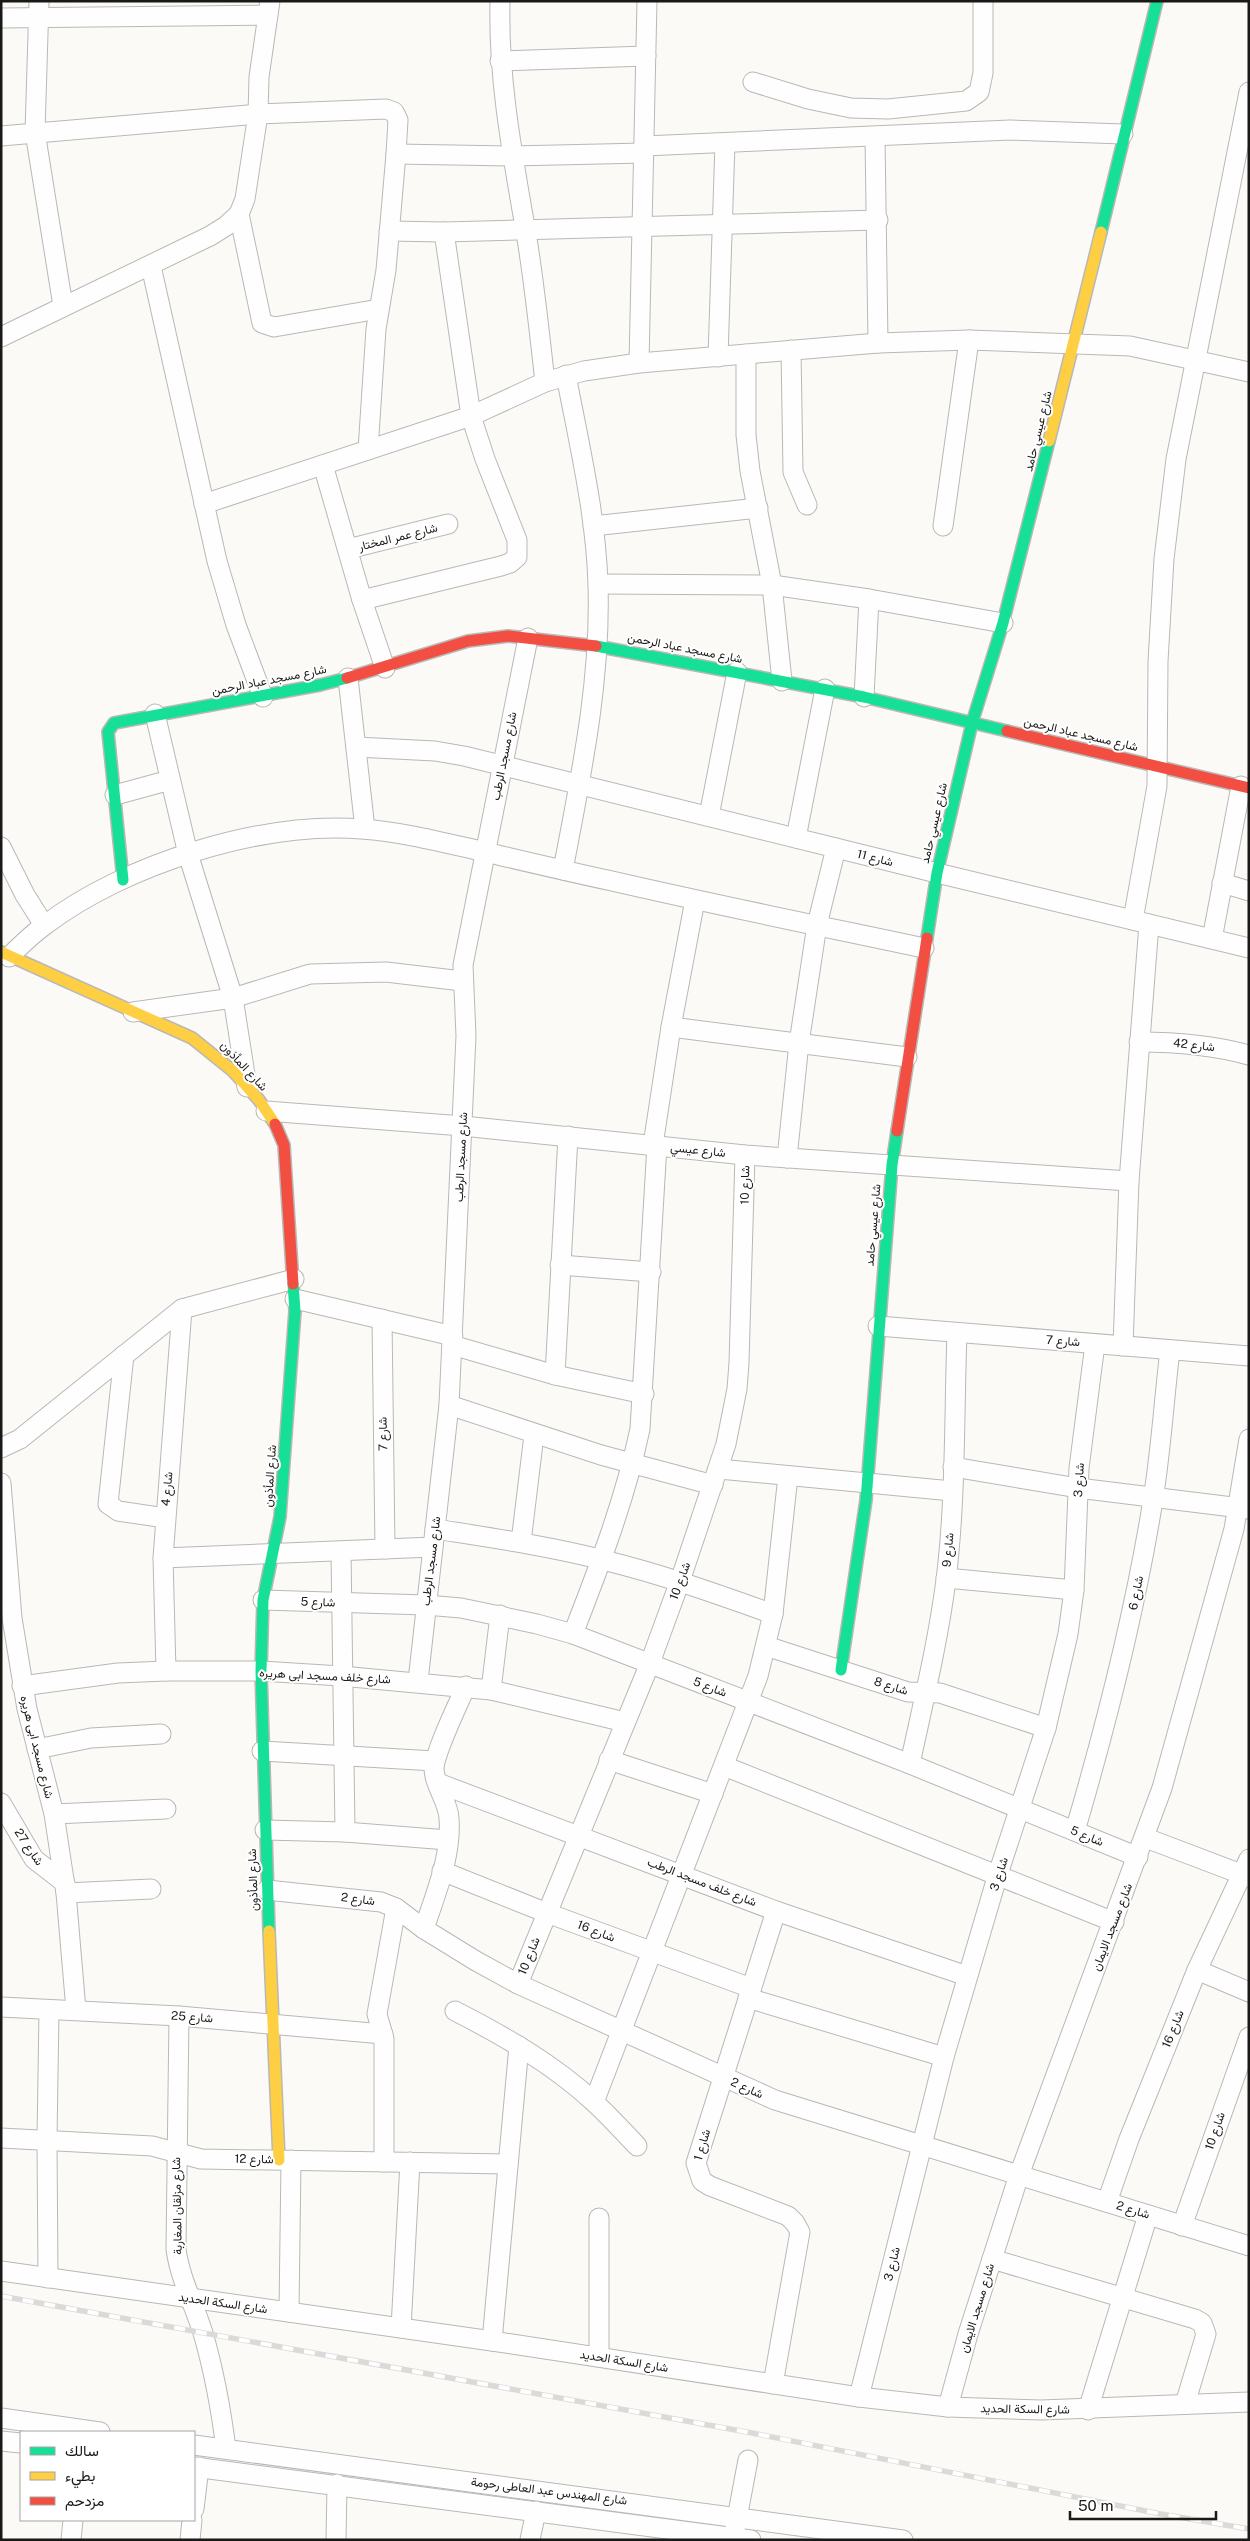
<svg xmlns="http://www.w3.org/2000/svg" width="1250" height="2541" viewBox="0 0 1250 2541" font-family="'Public Sans',Vazirmatn,sans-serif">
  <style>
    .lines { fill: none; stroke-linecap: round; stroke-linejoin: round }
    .street-casing { stroke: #b9b8b6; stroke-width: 21 }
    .fast-casing { stroke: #b9b8b6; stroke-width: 14 }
    .slow-casing { stroke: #b9b8b6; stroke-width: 14 }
    .jam-casing { stroke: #b9b8b6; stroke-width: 14 }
    .street { stroke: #fffefe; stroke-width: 19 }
    .fast { stroke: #16e098; stroke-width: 11 }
    .slow { stroke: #ffcf43; stroke-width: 11 }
    .jam { stroke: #f24e42; stroke-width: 11 }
    .rail-casing { stroke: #dadad9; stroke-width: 5.5 }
    .rail { stroke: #fff; stroke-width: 4; stroke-dasharray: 11; stroke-linecap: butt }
    .labels { text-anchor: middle; stroke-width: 4; stroke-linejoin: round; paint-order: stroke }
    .street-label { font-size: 12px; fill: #1a1917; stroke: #fff }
  </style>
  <rect width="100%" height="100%" fill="#fcfaf7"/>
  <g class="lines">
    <g class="street-casing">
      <g id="street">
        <polyline points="39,1 35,132 63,306"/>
        <path d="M500,1C498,78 512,152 525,227C534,278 539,330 545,382"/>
        <polyline points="1,18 268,15"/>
        <polyline points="500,61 646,56"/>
        <polyline points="753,82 808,99 851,108 888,109 966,101 979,92 983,73 983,1"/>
        <polyline points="1,136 258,114 386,109 394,112 398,120 396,154 386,270 376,329 368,450"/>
        <polyline points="875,137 878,343"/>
        <polyline points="644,146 1010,130 1123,134"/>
        <polyline points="396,154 512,156 644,153"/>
        <polyline points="239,214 262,323 274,327 379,309"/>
        <polyline points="389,231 444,232 878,220"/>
        <polyline points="151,266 217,561 236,625 263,697"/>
        <polyline points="1,337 210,236 226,226 239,214 245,199 258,114 259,77 270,1"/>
        <polyline points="791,350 793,472 807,505"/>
        <polyline points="746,354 746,435 750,471 772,585 782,681"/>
        <polyline points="718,357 725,143"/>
        <polyline points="639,363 647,1"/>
        <polyline points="323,465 362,600 385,668"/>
        <polyline points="204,504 471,416 545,382 584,371 639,363 878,343 969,340 1130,346 1249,372"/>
        <polyline points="593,526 758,508"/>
        <polyline points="943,526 969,340"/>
        <polyline points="348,549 448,524"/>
        <polyline points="598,584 772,585 869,599 1003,623"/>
        <polyline points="362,600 501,566 510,563 517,557 517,540 485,459 471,416 444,232"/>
        <polyline points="348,678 365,829"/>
        <polyline points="864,697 869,599"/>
        <polyline points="155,714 188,854 233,998 247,1087"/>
        <polyline points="356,747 435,751 464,756 937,873 1249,948"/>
        <polyline points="115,795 170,780"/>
        <polyline points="709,816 737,672"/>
        <polyline points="796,838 825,689"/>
        <polyline points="1,847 25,895 44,925"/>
        <path d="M563,870C581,775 601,682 598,585C596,514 579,444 566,375"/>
        <polyline points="1222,883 1249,891"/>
        <polyline points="1133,920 1157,786 1158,661 1164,559 1176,459 1249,92"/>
        <polyline points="1212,939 1241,786"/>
        <path d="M9,957C20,946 32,934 45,925C125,864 262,821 362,829C404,832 445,843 485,852C528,862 570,872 612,881C716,905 820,926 924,948"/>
        <polyline points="133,1012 233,998 310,974 386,972 462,981"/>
        <polyline points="671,1027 907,1057"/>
        <path d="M1139,1042C1177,1042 1212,1045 1249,1055"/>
        <polyline points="266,1111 463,1126 745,1155 1129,1181"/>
        <polyline points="653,1145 671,1027 695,900"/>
        <polyline points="787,1158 799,1043 817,925 836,848"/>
        <polyline points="560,1265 651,1272"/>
        <polyline points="295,1299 453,1336"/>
        <polyline points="382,1319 385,1549"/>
        <polyline points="878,1326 1249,1356"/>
        <polyline points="452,1345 555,1375 644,1394"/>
        <polyline points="1123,1346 1129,1181 1149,924"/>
        <polyline points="124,1355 108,1504 118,1511 165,1518"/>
        <polyline points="555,1375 568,1136"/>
        <polyline points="449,1405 601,1455 713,1485"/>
        <polyline points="1,1448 20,1439 182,1309 294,1279"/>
        <polyline points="953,1467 1078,1488 1249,1509"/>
        <polyline points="719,1469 952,1491"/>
        <polyline points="1,1483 12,1618 27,1709 54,1814 66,1893 76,2010"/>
        <path d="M435,1529C492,1538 548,1546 603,1560C661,1574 717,1594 773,1614"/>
        <polyline points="521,1542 534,1435"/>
        <polyline points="341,1551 345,1832"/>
        <polyline points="163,1558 433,1547"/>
        <polyline points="946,1578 1074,1590"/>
        <polyline points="263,1600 426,1605 461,1608 537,1624 573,1634 910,1764 1138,1857"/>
        <path d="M573,1634C599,1567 625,1500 640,1429L657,1145"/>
        <polyline points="766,1646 908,1692 940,1693 1046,1728"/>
        <polyline points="166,1671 163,1558 182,1309"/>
        <polyline points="418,1681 449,1405 466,1036 463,965 528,638"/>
        <polyline points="22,1686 118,1673 166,1671 261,1671 341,1676 491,1690 625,1722"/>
        <polyline points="491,1690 500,1615"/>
        <polyline points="37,1749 91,1738 161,1734"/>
        <polyline points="262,1751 435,1761"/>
        <polyline points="609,1760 713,1794"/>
        <path d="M910,1764C923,1703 938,1642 946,1580C956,1499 954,1415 957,1333"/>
        <polyline points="724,1766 1114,1922"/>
        <polyline points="438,1783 776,1911 967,1976"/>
        <polyline points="1,1803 34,1859 65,1883"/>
        <polyline points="54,1814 166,1809"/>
        <polyline points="265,1830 345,1832 448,1840"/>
        <path d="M1075,1831C1107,1722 1135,1612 1153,1500C1161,1450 1164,1400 1170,1350"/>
        <polyline points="1146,1838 1249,1877"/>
        <polyline points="442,1871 547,1913 751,1988"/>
        <polyline points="267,1890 381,1902 396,1908 424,1929 476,1961 518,1984 775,2100 1249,2246"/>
        <polyline points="66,1893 151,1889"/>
        <path d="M424,1929C435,1895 452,1856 449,1818C448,1801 434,1785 434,1768C435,1752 458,1704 466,1686"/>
        <polyline points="1197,1970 1249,1992"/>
        <polyline points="518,1984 650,1663 680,1581 726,1444 737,1389 739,1363 745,1155"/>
        <polyline points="748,1998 944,2057"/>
        <polyline points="1,2007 179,2016 383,2034"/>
        <path d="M455,2011C504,2036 553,2064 594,2102C609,2116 623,2131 637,2146"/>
        <path d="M179,2016L176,2249C180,2279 194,2304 203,2333C214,2371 221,2409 226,2449"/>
        <polyline points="594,2102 758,1676 773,1614 788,1476"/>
        <polyline points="1,2138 152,2146 201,2159 508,2164"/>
        <polyline points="384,2162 384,2039 377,2014 396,1908"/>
        <polyline points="1107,2202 1129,2139 1197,1970 1249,1859"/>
        <polyline points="599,2218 599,2357"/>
        <polyline points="1182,2226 1249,2037"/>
        <polyline points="992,2259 1195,2319 1202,2323 1206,2334 1185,2404"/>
        <polyline points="1,2271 492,2341 859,2397 948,2407 1041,2410 1249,2402"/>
        <polyline points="48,2278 47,2140 49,2010"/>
        <polyline points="289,2312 291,2160"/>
        <polyline points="401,2328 410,2162"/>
        <polyline points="492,2341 519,2046"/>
        <polyline points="773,2384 800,2232 795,2223 788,2216 710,2186 702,2181 696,2163 776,1911"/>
        <polyline points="859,2397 944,2057 998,1874 1046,1728 1068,1634 1074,1590 1079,1468 1095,1344"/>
        <polyline points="948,2407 968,2334 1019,2175 1162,1788 1234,1529 1249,1439"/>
        <polyline points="1088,2410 1148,2215"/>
        <polyline points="1,2418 100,2432"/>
        <polyline points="1,2441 21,2443"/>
        <polyline points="194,2445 903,2540"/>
        <polyline points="194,2467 751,2540"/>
        <polyline points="194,2509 199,2467"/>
        <polyline points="735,2529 748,2460"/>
        <polyline points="71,2540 73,2520"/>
        <polyline points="190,2540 192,2520"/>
        <polyline points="336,2540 337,2484"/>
        <polyline points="530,2540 536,2511"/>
      </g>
    </g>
    <g class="fast-casing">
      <g id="fast">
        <polyline points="1101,232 1157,1"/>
        <polyline points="596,646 864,697 1007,731"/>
        <polyline points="123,880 108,732 114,723 320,685 347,678"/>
        <polyline points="927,938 937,873 972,723 1003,623 1049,441"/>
        <polyline points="841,1670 866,1500 892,1165 897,1131"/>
        <polyline points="269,1931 261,1671 263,1600 280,1517 295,1311 293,1284"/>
      </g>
    </g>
    <g class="slow-casing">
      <g id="slow">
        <polyline points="1049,441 1101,232"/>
        <polyline points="1,952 192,1038 233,1071 259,1100 275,1124"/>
        <polyline points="269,1931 279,2160"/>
      </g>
    </g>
    <g class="jam-casing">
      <g id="jam">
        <polyline points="347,678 468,641 508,636 596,646"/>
        <polyline points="1007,731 1249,788"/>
        <polyline points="275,1124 284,1145 293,1284"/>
        <polyline points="897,1131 927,938"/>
      </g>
    </g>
    <use href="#street" class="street"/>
    <use href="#fast" class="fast"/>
    <use href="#slow" class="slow"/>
    <use href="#jam" class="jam"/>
    <g class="rail-casing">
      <polyline id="rail" points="1,2296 752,2433 1161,2514 1249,2529"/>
    </g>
    <use href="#rail" class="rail"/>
  </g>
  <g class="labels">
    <g class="street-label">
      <text transform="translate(1038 431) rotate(-76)" y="4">شارع عيسي حامد</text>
      <text transform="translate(398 537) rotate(-14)" y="4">شارع عمر المختار</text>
      <text transform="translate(685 648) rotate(11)" y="4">شارع مسجد عباد الرحمن</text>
      <text transform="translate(269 680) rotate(-11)" y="4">شارع مسجد عباد الرحمن</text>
      <text transform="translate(1081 734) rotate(13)" y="4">شارع مسجد عباد الرحمن</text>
      <text transform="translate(504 756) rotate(-79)" y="4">شارع مسجد الرطب</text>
      <text transform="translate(934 823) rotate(-77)" y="4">شارع عيسي حامد</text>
      <text transform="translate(875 858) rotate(14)" y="4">شارع 11</text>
      <text transform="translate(1194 1045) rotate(6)" y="4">شارع 42</text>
      <text transform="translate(244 1066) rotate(47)" y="4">شارع المأذون</text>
      <text transform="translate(698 1150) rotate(6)" y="4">شارع عيسي</text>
      <text transform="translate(461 1157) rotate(-87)" y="4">شارع مسجد الرطب</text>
      <text transform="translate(745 1185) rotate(-89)" y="4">شارع 10</text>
      <text transform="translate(873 1225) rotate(-85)" y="4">شارع عيسي حامد</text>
      <text transform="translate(1063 1341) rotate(4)" y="4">شارع 7</text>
      <text transform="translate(383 1434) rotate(-91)" y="4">شارع 7</text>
      <text transform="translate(270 1476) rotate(-86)" y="4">شارع المأذون</text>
      <text transform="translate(1079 1480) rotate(-87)" y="4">شارع 3</text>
      <text transform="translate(167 1489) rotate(-85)" y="4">شارع 4</text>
      <text transform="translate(948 1550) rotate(-85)" y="4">شارع 9</text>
      <text transform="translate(431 1561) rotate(-83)" y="4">شارع مسجد الرطب</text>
      <text transform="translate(680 1581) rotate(-70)" y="4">شارع 10</text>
      <text transform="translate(1136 1593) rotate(-79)" y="4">شارع 6</text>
      <text transform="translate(318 1602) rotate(2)" y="4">شارع 5</text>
      <text transform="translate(325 1676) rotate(3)" y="4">شارع خلف مسجد ابى هريره</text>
      <text transform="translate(891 1686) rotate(17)" y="4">شارع 8</text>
      <text transform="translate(710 1687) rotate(21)" y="4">شارع 5</text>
      <text transform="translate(37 1747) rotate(76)" y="4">شارع مسجد ابى هريره</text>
      <text transform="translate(1087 1836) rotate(22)" y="4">شارع 5</text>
      <text transform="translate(29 1847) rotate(56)" y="4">شارع 27</text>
      <text transform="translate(999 1874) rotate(-72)" y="4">شارع 3</text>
      <text transform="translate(253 1880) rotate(-92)" y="4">شارع المأذون</text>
      <text transform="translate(702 1882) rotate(21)" y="4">شارع خلف مسجد الرطب</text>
      <text transform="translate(358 1899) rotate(7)" y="4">شارع 2</text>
      <text transform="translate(1112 1927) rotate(-69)" y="4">شارع مسجد الايمان</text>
      <text transform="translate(596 1931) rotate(21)" y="4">شارع 16</text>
      <text transform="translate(529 1956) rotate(-68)" y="4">شارع 10</text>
      <text transform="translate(192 2017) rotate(4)" y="4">شارع 25</text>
      <text transform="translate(1173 2029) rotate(-68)" y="4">شارع 16</text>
      <text transform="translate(747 2088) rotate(24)" y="4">شارع 2</text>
      <text transform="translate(1215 2131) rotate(-71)" y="4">شارع 10</text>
      <text transform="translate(702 2145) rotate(-74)" y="4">شارع 1</text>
      <text transform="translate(254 2159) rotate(1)" y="4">شارع 12</text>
      <text transform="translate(177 2206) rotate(-91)" y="4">شارع مزلقان المغاربة</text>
      <text transform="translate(1133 2210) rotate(17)" y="4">شارع 2</text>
      <text transform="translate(892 2264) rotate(-76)" y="4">شارع 3</text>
      <text transform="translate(223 2303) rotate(8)" y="4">شارع السكة الحديد</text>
      <text transform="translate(977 2308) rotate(-73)" y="4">شارع مسجد الايمان</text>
      <text transform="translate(624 2361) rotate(9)" y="4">شارع السكة الحديد</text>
      <text transform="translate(1025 2409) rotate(1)" y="4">شارع السكة الحديد</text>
      <text transform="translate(549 2491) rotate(7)" y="4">شارع المهندس عبد العاطى رحومة</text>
    </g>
  </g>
  <rect width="1250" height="2541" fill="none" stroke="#1a1917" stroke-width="5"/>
  <rect x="20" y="2431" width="175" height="90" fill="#ffffff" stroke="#a3a3a2"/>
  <rect x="30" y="2447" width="25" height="8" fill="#16e098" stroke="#a3a3a2"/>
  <text x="65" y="2456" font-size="15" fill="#1a1917">سالك</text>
  <rect x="30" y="2472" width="25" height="8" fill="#ffcf43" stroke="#a3a3a2"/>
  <text x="65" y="2481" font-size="15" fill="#1a1917">بطيء</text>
  <rect x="30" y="2497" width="25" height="8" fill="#f24e42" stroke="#a3a3a2"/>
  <text x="65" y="2506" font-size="15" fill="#1a1917">مزدحم</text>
  <path d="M1070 2511v8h146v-8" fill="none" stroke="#1a1917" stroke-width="2.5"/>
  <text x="1078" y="2511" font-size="15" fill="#1a1917" stroke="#ffffff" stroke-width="4" paint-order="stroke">50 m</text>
</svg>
